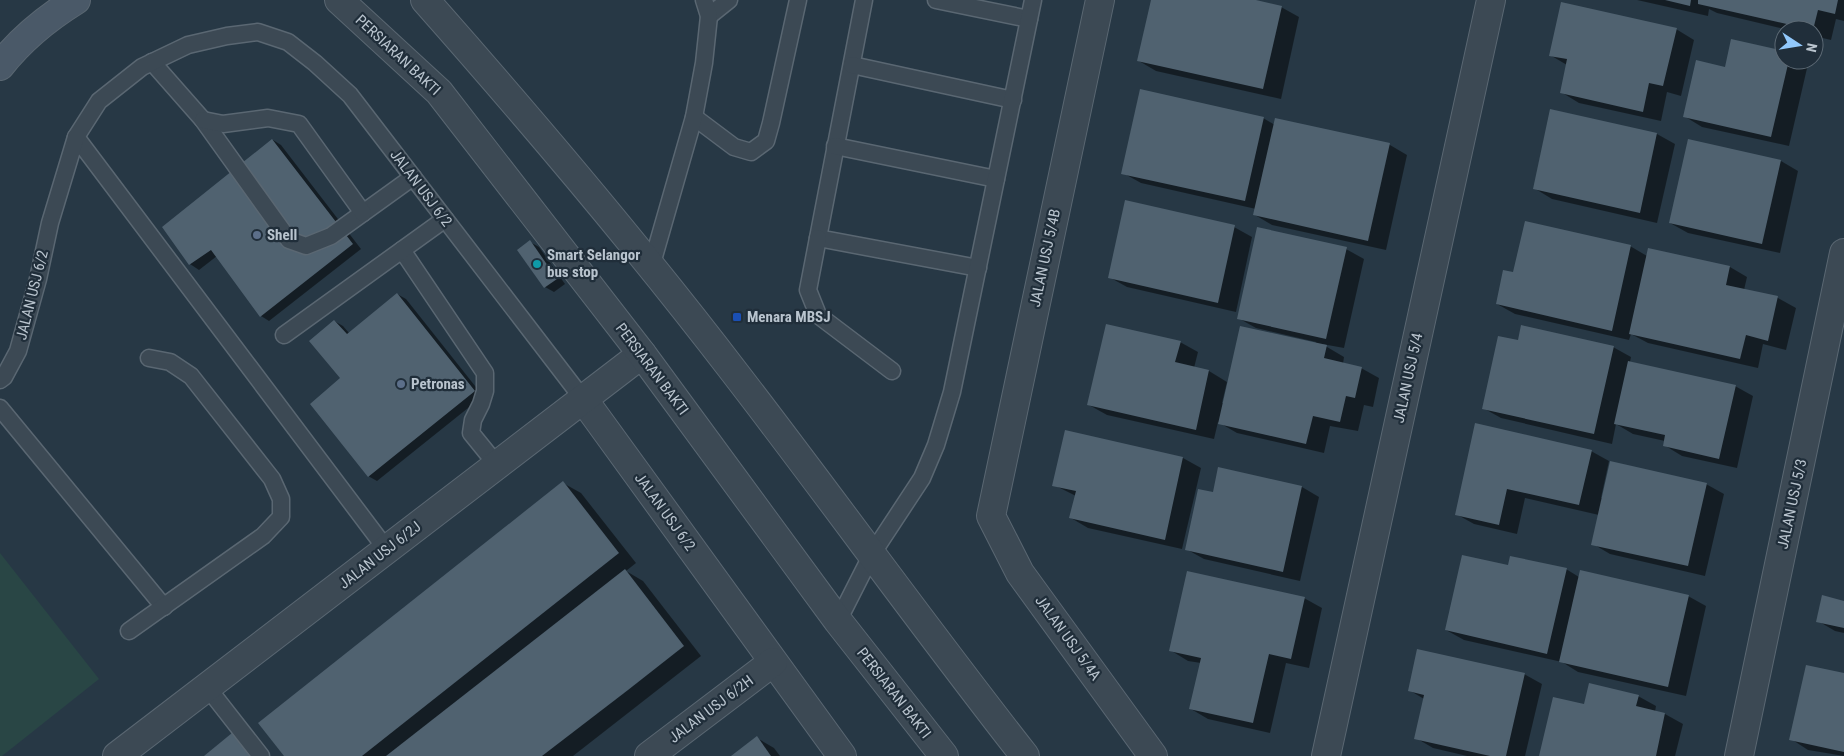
<svg xmlns="http://www.w3.org/2000/svg" width="1844" height="756" viewBox="0 0 1844 756" font-family="'Roboto Condensed',sans-serif">
  <style>
    .green { fill: #294645 }
    .shadow { fill: #0007 }
    .building { fill: #506270 }
    .lines { fill: none; stroke-linecap: round; stroke-linejoin: round }
    .service-casing { stroke: #5a6772; stroke-width: 19 }
    .minor-casing { stroke: #5a6772; stroke-width: 30 }
    .tertiary-casing { stroke: #5a6772; stroke-width: 30 }
    .secondary-casing { stroke: #5a6772; stroke-width: 30 }
    .service { stroke: #3c4954; stroke-width: 16 }
    .minor { stroke: #3c4954; stroke-width: 28 }
    .tertiary { stroke: #3c4954; stroke-width: 28 }
    .secondary { stroke: #4a5968; stroke-width: 28 }
    .service-dot { fill: #5c6f8a; stroke: #202e3a; stroke-width: 2 }
    .culture-dot { fill: #0f9aa8; stroke: #202e3a; stroke-width: 2 }
    .transit-dot { fill: #1a4fb4; stroke: #202e3a; stroke-width: 2 }
    .labels { text-anchor: middle; stroke-width: 4.5; stroke-linejoin: round; paint-order: stroke }
    .street-label { font-size: 15px; fill: #b9c4ce; stroke: #202e3a }
    .poi-label { font-size: 15px; font-weight: bold; fill: #b9c4ce; stroke: #202e3a; text-anchor: start }
  </style>
  <rect width="100%" height="100%" fill="#273845"/>
  <polygon class="green" points="0,553 99,679 2,756 0,756"/>
  <g class="shadow">
    <polygon points="1152,0 1250,0 1281,7 1299,17 1281,99 1156,71 1139,61"/>
    <polygon points="1637,0 1844,0 1844,21 1836,19 1831,40 1814,36 1814,30 1789,30 1717,13 1709,9 1708,16"/>
    <polygon points="1676,29 1694,40 1681,96 1667,92 1661,121 1579,103 1561,92 1567,65 1550,55"/>
    <polygon points="1784,52 1784,60 1801,60 1808,64 1789,146 1702,127 1684,116 1726,68"/>
    <polygon points="1551,110 1657,134 1675,144 1657,223 1552,199 1534,188"/>
    <polygon points="1263,118 1275,125 1390,145 1407,155 1386,250 1272,225 1255,215 1256,209 1141,183 1123,173"/>
    <polygon points="273,140 281,145 361,249 269,321 261,316 217,256 199,270 190,264 163,227"/>
    <polygon points="1781,161 1798,171 1780,253 1688,233 1670,223"/>
    <polygon points="1234,227 1252,237 1236,312 1127,287 1109,277"/>
    <polygon points="530,242 539,247 565,284 554,292 545,287 519,250"/>
    <polygon points="1630,246 1647,256 1730,267 1747,277 1744,290 1778,298 1796,308 1786,350 1763,344 1758,368 1648,343 1631,334 1629,340 1515,314 1497,304 1514,273"/>
    <polygon points="1346,249 1364,259 1344,348 1322,344 1344,357 1343,364 1361,368 1379,378 1373,407 1364,405 1358,431 1330,426 1324,453 1237,433 1218,422 1214,439 1107,415 1089,405 1180,342 1198,352 1194,368 1209,371 1227,382 1222,403 1224,403 1315,344 1316,342 1256,328 1238,318"/>
    <polygon points="397,294 406,299 483,396 377,481 368,476 342,378 334,321 343,326 349,333"/>
    <polygon points="1518,342 1613,347 1631,357 1630,362 1735,386 1753,396 1737,468 1682,456 1664,445 1665,441 1633,434 1616,424 1612,444 1501,418 1483,408"/>
    <polygon points="1476,425 1591,451 1609,461 1601,498 1706,484 1724,494 1705,576 1610,554 1593,544 1599,515 1525,498 1517,534 1474,524 1456,514"/>
    <polygon points="1066,432 1183,458 1201,468 1182,549 1088,528 1071,518 1076,496 1054,485"/>
    <polygon points="563,483 581,493 636,563 626,571 643,581 701,656 573,756 285,756"/>
    <polygon points="1302,487 1319,497 1300,581 1204,559 1186,549 1214,494"/>
    <polygon points="1509,567 1566,569 1579,577 1688,596 1706,606 1686,696 1578,672 1562,662 1464,640 1446,630"/>
    <polygon points="1304,598 1322,608 1309,668 1286,663 1270,733 1208,719 1191,709 1201,663 1188,661 1170,650"/>
    <polygon points="1844,602 1844,633 1835,631 1818,621"/>
    <polygon points="1524,674 1542,684 1525,756 1467,756 1433,748 1416,738 1424,699 1409,690"/>
    <polygon points="1844,675 1844,756 1808,750 1791,739"/>
    <polygon points="1638,696 1656,706 1655,712 1665,714 1683,724 1675,756 1540,756 1585,706"/>
    <polygon points="232,734 250,745 259,756 205,756"/>
    <polygon points="757,738 774,748 780,756 733,756"/>
  </g>
  <g class="building">
    <polygon points="1151,0 1256,0 1282,6 1263,89 1137,61"/>
    <polygon points="1665,0 1691,0 1690,6"/>
    <polygon points="1698,0 1838,0 1835,14 1818,10 1813,30 1698,4"/>
    <polygon points="1561,2 1677,28 1663,86 1649,83 1643,112 1560,93 1567,59 1549,56"/>
    <polygon points="1731,39 1784,51 1784,60 1789,60 1771,137 1683,117 1696,60 1725,67"/>
    <polygon points="1140,89 1264,117 1245,201 1121,174"/>
    <polygon points="1550,109 1657,133 1640,213 1533,189"/>
    <polygon points="1275,118 1390,143 1368,241 1253,215"/>
    <polygon points="272,139 353,244 260,317 211,250 189,265 162,227"/>
    <polygon points="1688,139 1781,160 1762,244 1669,223"/>
    <polygon points="1125,200 1235,225 1218,303 1108,278"/>
    <polygon points="1525,221 1631,245 1612,331 1496,304 1503,270 1513,272"/>
    <polygon points="1257,227 1347,247 1326,339 1237,319"/>
    <polygon points="530,240 557,279 544,288 517,250"/>
    <polygon points="1648,248 1730,266 1726,285 1778,296 1768,341 1746,335 1740,359 1629,334"/>
    <polygon points="397,293 475,391 368,477 310,404 340,378 309,341 334,320 347,334"/>
    <polygon points="1106,324 1181,341 1175,362 1209,370 1196,430 1087,405"/>
    <polygon points="1521,325 1614,346 1594,434 1482,409 1498,336 1518,340"/>
    <polygon points="1240,326 1327,345 1324,358 1362,367 1355,398 1346,396 1340,422 1313,416 1306,444 1218,424"/>
    <polygon points="1628,361 1736,385 1719,459 1663,446 1665,435 1614,424"/>
    <polygon points="1475,423 1592,450 1579,505 1507,489 1499,525 1455,515"/>
    <polygon points="1065,430 1183,457 1165,540 1069,518 1076,491 1052,486"/>
    <polygon points="1610,461 1707,483 1688,566 1591,545"/>
    <polygon points="1218,467 1302,486 1283,572 1185,550 1198,489 1213,492"/>
    <polygon points="563,481 619,553 362,756 284,756 258,723"/>
    <polygon points="1462,555 1508,565 1510,556 1567,568 1547,654 1445,630"/>
    <polygon points="625,569 684,646 628,690 542,756 386,756"/>
    <polygon points="1580,570 1689,595 1668,687 1559,662"/>
    <polygon points="1187,571 1305,597 1291,659 1269,654 1253,723 1189,709 1201,658 1169,651"/>
    <polygon points="1822,595 1844,601 1844,628 1816,622"/>
    <polygon points="1417,649 1525,673 1506,756 1490,756 1414,739 1424,695 1408,691"/>
    <polygon points="1806,665 1844,673 1844,752 1789,740"/>
    <polygon points="1589,683 1639,695 1636,706 1665,713 1656,756 1539,756 1553,697 1584,704"/>
    <polygon points="232,733 250,756 204,756"/>
    <polygon points="757,736 771,756 731,756"/>
  </g>
  <g class="lines">
    <g class="service-casing">
      <g id="service">
        <polyline points="864,0 818,238 978,268"/>
        <polyline points="936,0 1029,19"/>
        <polyline points="709,16 729,0"/>
        <polyline points="152,62 203,120 289,240 306,246 331,236 413,177"/>
        <polyline points="852,65 1013,100"/>
        <polyline points="694,117 734,147 751,152 766,141 771,123 798,0"/>
        <polyline points="203,120 223,124 268,118 299,124 363,213"/>
        <polyline points="76,137 387,550"/>
        <polyline points="835,146 996,179"/>
        <polyline points="818,238 808,290 818,315 892,371"/>
        <polyline points="402,250 485,373 485,391 481,404 473,420 471,433 497,465"/>
        <polyline points="651,267 694,117 704,63 709,16 704,0"/>
        <polyline points="284,335 445,219"/>
        <polyline points="0,380 4,377 18,351 38,279 50,223 76,137 99,101 142,67 188,45 227,36 258,32 288,42 315,63 350,95 583,399"/>
        <polyline points="0,408 164,607"/>
        <polyline points="838,621 872,554 922,478 936,445 952,392 1033,0"/>
        <polyline points="129,631 263,536 281,517 281,499 272,479 191,376 170,362 149,358"/>
        <polyline points="207,687 261,756"/>
      </g>
    </g>
    <g class="minor-casing">
      <g id="minor">
        <polyline points="1100,0 991,516 1020,573 1153,756"/>
        <polyline points="583,399 842,756"/>
        <polyline points="117,756 642,354"/>
        <polyline points="649,756 773,662"/>
        <polyline points="1326,756 1491,0"/>
        <polyline points="1739,756 1844,253"/>
      </g>
    </g>
    <g class="tertiary-casing">
      <g id="tertiary">
        <polyline points="339,0 439,92 642,354 838,621 944,756"/>
        <path d="M425,0C532,121 637,245 735,373C833,500 926,630 1025,756"/>
      </g>
    </g>
    <g class="secondary-casing">
      <path id="secondary" d="M0,66C21,39 47,18 76,0"/>
    </g>
    <use href="#service" class="service"/>
    <use href="#minor" class="minor"/>
    <use href="#tertiary" class="tertiary"/>
    <use href="#secondary" class="secondary"/>
  </g>
  <g class="service-dot">
    <circle cx="257" cy="235" r="5"/>
    <circle cx="401" cy="384" r="5"/>
  </g>
  <circle class="culture-dot" cx="537" cy="264" r="5"/>
  <rect class="transit-dot" x="732" y="312" width="10" height="10" rx="2.5"/>
  <g class="labels">
    <g class="street-label">
      <text transform="translate(398 55) rotate(43)" y="5">PERSIARAN BAKTI</text>
      <text transform="translate(421 188) rotate(53)" y="5">JALAN USJ 6/2</text>
      <text transform="translate(1045 258) rotate(-78)" y="5">JALAN USJ 5/4B</text>
      <text transform="translate(32 295) rotate(-76)" y="5">JALAN USJ 6/2</text>
      <text transform="translate(652 369) rotate(53)" y="5">PERSIARAN BAKTI</text>
      <text transform="translate(1408 378) rotate(-78)" y="5">JALAN USJ 5/4</text>
      <text transform="translate(1792 504) rotate(-78)" y="5">JALAN USJ 5/3</text>
      <text transform="translate(665 512) rotate(54)" y="5">JALAN USJ 6/2</text>
      <text transform="translate(380 555) rotate(-38)" y="5">JALAN USJ 6/2J</text>
      <text transform="translate(1068 638) rotate(54)" y="5">JALAN USJ 5/4A</text>
      <text transform="translate(894 693) rotate(52)" y="5">PERSIARAN BAKTI</text>
      <text transform="translate(711 709) rotate(-37)" y="5">JALAN USJ 6/2H</text>
    </g>
    <g class="poi-label">
      <text x="267" y="240">Shell</text>
      <text x="547" y="260">Smart Selangor<tspan x="547" dy="17">bus stop</tspan></text>
      <text x="747" y="322">Menara MBSJ</text>
      <text x="411" y="389">Petronas</text>
    </g>
  </g>
  <g transform="translate(1799 45) rotate(102)"><circle r="24" fill="#202e3a" stroke="#5d6a75"/>
  <path d="M0-4L9 19L0 12L-9 19Z" fill="#91c8fb"/>
  <text y="-8" font-size="14" font-weight="bold" text-anchor="middle" fill="#b9c4ce">N</text>
  </g>
</svg>
